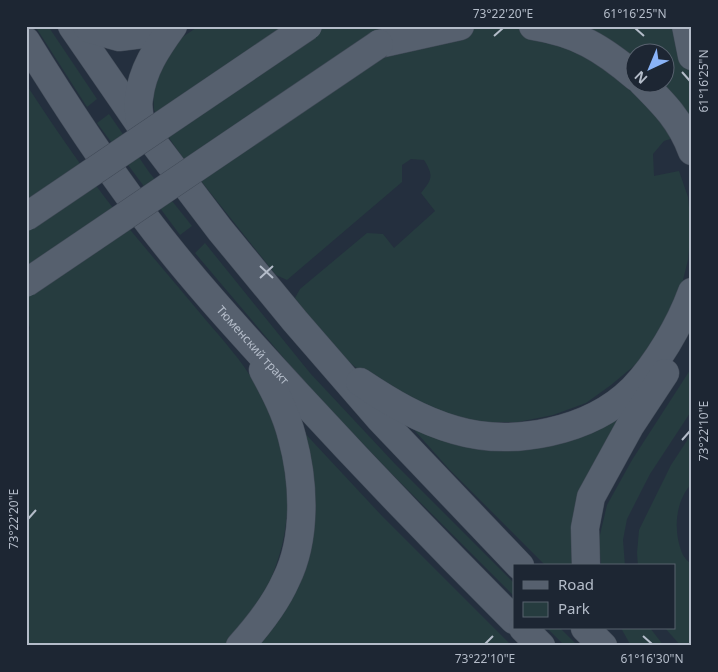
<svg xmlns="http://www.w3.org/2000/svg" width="718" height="672" viewBox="0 0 718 672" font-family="'Noto Sans',sans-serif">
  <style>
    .green { fill: #263c3f; fill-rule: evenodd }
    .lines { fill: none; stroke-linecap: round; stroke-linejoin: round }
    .major-casing { stroke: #414a57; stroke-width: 29 }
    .major { stroke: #56606e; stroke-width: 28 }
    .major-bridge-casing { stroke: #414a57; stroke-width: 29; stroke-linecap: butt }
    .major-bridge { stroke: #56606e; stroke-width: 28 }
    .ticks { fill: none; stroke: #b4bcc9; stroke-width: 2 }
    .labels { text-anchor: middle; stroke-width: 4; stroke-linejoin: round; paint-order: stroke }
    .street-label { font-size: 12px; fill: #b4bcc9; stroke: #1d2633 }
    .neatline { fill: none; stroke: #b4bcc9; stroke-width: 2 }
    .ticks-label { font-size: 12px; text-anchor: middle; fill: #b4bcc9 }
  </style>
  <rect width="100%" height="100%" fill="#242f3e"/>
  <g class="green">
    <polygon points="35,26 48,26 97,99 87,107"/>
    <path d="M199,26H692V132L664,141L653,154L654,176L679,171L688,197L691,226L688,260L680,292L654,343L635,365L611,385L586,403L553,415L518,422H481L452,418L370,379L343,357L319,330L295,298L300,289L367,233L383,234L394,248L435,211L421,193C432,179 434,176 424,160L411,159L402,165V182L287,280L276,275L185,161L165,132L154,110L153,89L166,53L184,36ZM636,52H666V82H636Z"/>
    <path d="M26,84C59,135 94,185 132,232C156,261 181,290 205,319C223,340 242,361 256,385C285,436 297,499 279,556C269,589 252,623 225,646H26V340L30,328L26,315Z"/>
    <polygon points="109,114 149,172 192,226 180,235 97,123"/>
    <polygon points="205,243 310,373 396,465 514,583 514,596 392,474 305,383 195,253"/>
    <polygon points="692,367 692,410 650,474 627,519 623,540 625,566 601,566 599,539 607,505 632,460"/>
    <polygon points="634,397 577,566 546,566 449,469 408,423 456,441"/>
    <polygon points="300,428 383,517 512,646 253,646 294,584"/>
    <path d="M692,433V483C675,501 673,531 682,553C684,558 689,562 692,565V646H681L665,628H674V566H638L637,553L639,530L671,465Z"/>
    <polygon points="547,628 560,628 578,646 565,646"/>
    <polygon points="621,628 650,628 664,646 631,646"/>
  </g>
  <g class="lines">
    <g class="major-casing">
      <g id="major">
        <polyline points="72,26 141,126 220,230 295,321 380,419 520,566"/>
        <polyline points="87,26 90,29 119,37 143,34 162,26"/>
        <path d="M533,26C577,33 602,48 636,77"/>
        <polyline points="686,26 692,56"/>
        <path id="s1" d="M26,41C63,101 101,159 143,215C190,278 244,336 297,394C368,471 440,546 514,620"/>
        <polyline points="379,44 460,26"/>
        <path d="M642,82C664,104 681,121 692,151"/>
        <path d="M141,126C140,117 137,106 139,98C142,70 157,48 173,26"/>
        <path d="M360,382C390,402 420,420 455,430C512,447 590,432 633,389C657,364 680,325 692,292"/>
        <polyline points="586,566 585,528 591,497 630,426 665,373"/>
        <polyline points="523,628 541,646"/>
        <polyline points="585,628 603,646"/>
        <path d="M240,646C258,626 275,605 286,580C307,538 304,481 292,437C286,413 275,392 263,370"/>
      </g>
    </g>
    <use href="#major" class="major"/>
    <g class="major-bridge-casing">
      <g id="major-bridge">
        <polyline points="26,217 308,26"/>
        <polyline points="26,283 379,44"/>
      </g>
    </g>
    <use href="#major-bridge" class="major-bridge"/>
  </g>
  <path class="ticks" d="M635,28L644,36M494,36L503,28M682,72L690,81M260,266L273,278M260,278L273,266M682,440L690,431M28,519L36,510M643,636L652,644M485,644L493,636"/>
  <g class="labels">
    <g class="street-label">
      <text dy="4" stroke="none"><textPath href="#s1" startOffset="380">Тюменский тракт</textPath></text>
    </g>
  </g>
  <rect width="718" height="672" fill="none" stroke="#1d2633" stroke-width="55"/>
  <rect x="513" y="564" width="162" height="65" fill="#1d2633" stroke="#59626f"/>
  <rect x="523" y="581" width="25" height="8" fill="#56606e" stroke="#59626f"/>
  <text x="558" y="590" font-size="15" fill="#b4bcc9">Road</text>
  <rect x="523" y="602" width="25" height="15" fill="#263c3f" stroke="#59626f"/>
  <text x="558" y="614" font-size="15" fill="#b4bcc9">Park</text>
  <g transform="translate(650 68) rotate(224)"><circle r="24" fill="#1d2633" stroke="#59626f"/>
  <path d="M0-4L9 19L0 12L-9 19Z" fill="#8ab4f8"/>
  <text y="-8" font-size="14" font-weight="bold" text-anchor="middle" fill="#b4bcc9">N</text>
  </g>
  <rect x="28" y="28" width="662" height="616" class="neatline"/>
  <g class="ticks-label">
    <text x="503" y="18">73°22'20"E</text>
    <text x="635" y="18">61°16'25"N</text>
    <text transform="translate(704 81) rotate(-90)" y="4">61°16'25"N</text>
    <text transform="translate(704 431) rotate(-90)" y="4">73°22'10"E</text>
    <text transform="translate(14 519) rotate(-90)" y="4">73°22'20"E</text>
    <text x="485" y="663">73°22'10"E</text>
    <text x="652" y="663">61°16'30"N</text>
  </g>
</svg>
